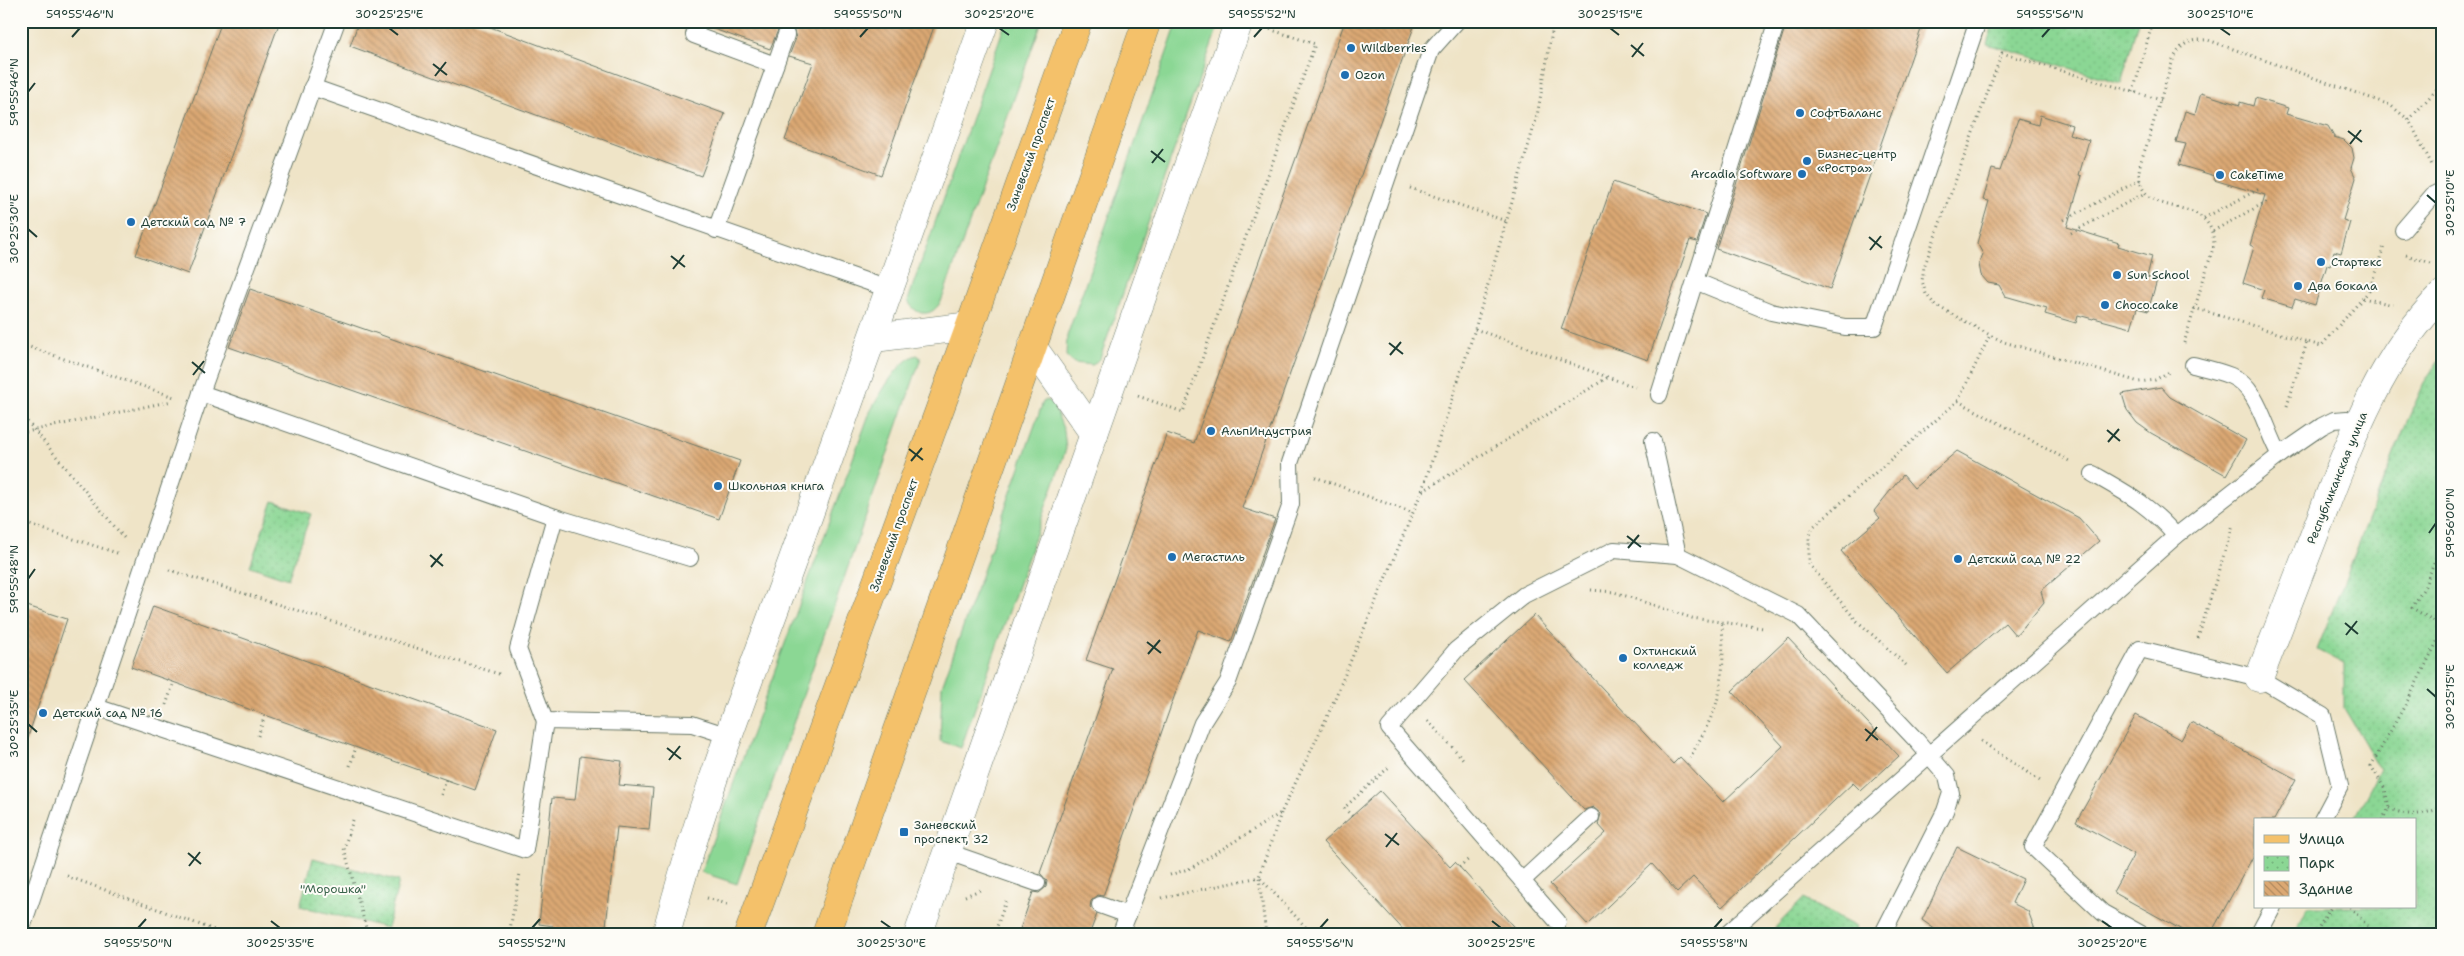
<svg xmlns="http://www.w3.org/2000/svg" width="2464" height="956" viewBox="0 0 2464 956" font-family="'Shantell Sans',sans-serif">
  <style>
    .grass { fill: #8bd794; stroke: #558a64 }
    .park { fill: url(#park-dots); stroke: #558a64 }
    .building { fill: url(#building-back-hatch) }
    .lines { fill: none; stroke-linecap: round; stroke-linejoin: round }
    .service-casing { stroke: #687767; stroke-width: 18 }
    .minor-casing { stroke: #687767; stroke-width: 29 }
    .primary-casing { stroke: #687767; stroke-width: 29 }
    .path { stroke: #687767; stroke-width: 3; stroke-dasharray: 1 4; stroke-linecap: butt }
    .service { stroke: #fff; stroke-width: 16 }
    .minor { stroke: #fff; stroke-width: 28 }
    .primary { stroke: #f4c16b; stroke-width: 28 }
    .ticks { fill: none; stroke: #1f3d34; stroke-width: 2 }
    .poi-dot { fill: #1f6fb2; stroke: #fdfcf7; stroke-width: 2 }
    .labels { text-anchor: middle; stroke-width: 4; stroke-linejoin: round; paint-order: stroke }
    .poi-label { font-size: 12px; fill: #1f3d34; stroke: #fdfcf7; text-anchor: start }
    .street-label { font-size: 12px; fill: #1f3d34; stroke: #fdfcf7 }
    .park-label { font-size: 12px; fill: #3a644c; stroke: #fdfcf7 }
    .neatline { fill: none; stroke: #1f3d34; stroke-width: 2 }
    .ticks-label { font-size: 12px; text-anchor: middle; fill: #1f3d34 }
  </style>
  <defs>
    <pattern id="park-dots" width="8" height="8" patternUnits="userSpaceOnUse" patternTransform="scale(1.25)"><rect width="8" height="8" fill="#8bd794"/><path d="M2 2h.1M6 6h.1" fill="none" stroke="#78b980" stroke-width="1.8" stroke-linecap="round"/></pattern>
    <pattern id="building-back-hatch" width="6" height="6" patternUnits="userSpaceOnUse" patternTransform="scale(1.25)"><rect width="6" height="6" fill="#dba873"/><path d="M-1 5l2 2M0 0l6 6M5-1l2 2" fill="none" stroke="#b18a5f"/></pattern>
  </defs>
  <rect width="100%" height="100%" fill="#fdfcf7"/>
  <filter id="ink" filterUnits="userSpaceOnUse"><feTurbulence type="fractalNoise" baseFrequency=".02" numOctaves="2"/><feDisplacementMap in="SourceGraphic" scale="10" xChannelSelector="R" yChannelSelector="G"/><feConvolveMatrix kernelMatrix="1 2 1 2 8 2 1 2 1" color-interpolation-filters="sRGB"/></filter>
  <filter id="wash" filterUnits="userSpaceOnUse"><feTurbulence type="fractalNoise" baseFrequency=".0096" numOctaves="4" result="noise"/><feDisplacementMap in="SourceGraphic" scale="20" xChannelSelector="R" yChannelSelector="G"/><feGaussianBlur stdDeviation="1.12" result="paint"/><feColorMatrix in="noise" values="0 0 0 0 0 0 0 0 0 0 0 0 0 0 0 0 0 1.4 0 .05"/><feComposite in="paint" operator="in"/></filter>
  <g filter="url(#wash)">
    <rect width="100%" height="100%" fill="#efe4c7"/>
    <g class="grass">
      <path d="M1006,21H1042L942,299C934,317 917,318 908,301L912,288Z"/>
      <polygon points="1178,21 1220,21 1100,358 1093,365 1074,363 1066,356 1067,336"/>
      <path d="M917,355L920,357V361L737,884L701,872L870,412C879,396 899,359 917,355Z"/>
      <polygon points="1046,400 1053,403 1064,431 1066,449 961,748 940,741 942,686 1043,402"/>
    </g>
    <g class="park">
      <polygon points="1994,21 2138,21 2121,83 1987,44"/>
      <polygon points="2443,354 2443,935 2293,935 2307,907 2415,907 2415,820 2353,820 2380,769 2344,708 2344,664 2317,650 2405,426 2426,379"/>
      <polygon points="273,501 311,514 288,579 250,566"/>
      <polygon points="313,858 399,881 387,928 300,906"/>
      <polygon points="1803,899 1856,927 1852,935 1768,935"/>
    </g>
    <g id="blocks">
      <g class="building">
        <polygon points="222,21 280,21 188,274 136,255"/>
        <polygon points="359,21 474,21 725,114 701,176 350,46"/>
        <polygon points="709,21 936,21 881,175 785,140 813,63 789,56 796,38 793,28 785,25 779,28 770,49 708,27"/>
        <polygon points="1345,21 1416,21 1242,508 1275,519 1231,642 1198,630 1103,896 1098,895 1091,901 1090,907 1097,914 1089,935 1018,935 1033,892 1039,893 1046,887 1047,881 1040,873 1113,669 1086,660 1167,433 1194,443"/>
        <polygon points="1787,21 1924,21 1830,289 1716,249"/>
        <polygon points="2201,93 2240,105 2240,102 2253,106 2255,98 2288,108 2286,114 2328,126 2334,137 2344,140 2352,148 2354,158 2351,168 2356,178 2343,220 2350,222 2341,253 2334,251 2330,266 2327,265 2315,305 2295,299 2292,307 2261,298 2264,290 2243,283 2254,247 2250,245 2265,195 2214,180 2215,176 2179,165 2186,144 2176,142 2185,111 2195,114"/>
        <polygon points="2040,115 2072,125 2069,134 2089,140 2079,175 2082,176 2067,227 2119,243 2118,246 2152,256 2147,277 2157,280 2148,311 2137,308 2131,328 2094,318 2093,319 2078,315 2076,323 2045,314 2047,308 2005,296 1999,285 1988,283 1981,275 1979,264 1983,254 1977,243 1989,201 1983,200 1992,169 2000,171 2018,119 2038,125"/>
        <polygon points="1613,182 1706,214 1697,242 1690,240 1648,360 1561,329"/>
        <polygon points="250,289 740,461 719,519 229,347"/>
        <polygon points="2161,387 2170,397 2246,440 2226,475 2151,433 2137,423 2127,410 2122,394"/>
        <polygon points="1957,451 2079,518 2099,541 2041,591 2044,602 2016,636 2005,623 1947,673 1841,551 1880,518 1874,511 1903,475 1914,488"/>
        <polygon points="21,604 67,619 26,743 21,742"/>
        <polygon points="153,606 497,729 475,790 131,667"/>
        <polygon points="1534,615 1673,764 1680,757 1723,802 1783,746 1732,691 1788,638 1899,756 1861,791 1853,783 1722,907 1693,877 1677,892 1652,864 1588,925 1550,884 1606,833 1598,824 1601,814 1593,807 1584,810 1464,680"/>
        <polygon points="2136,715 2181,740 2191,722 2296,779 2274,820 2255,820 2255,853 2210,935 2191,935 2113,892 2134,854 2076,822"/>
        <polygon points="580,756 622,761 619,785 653,788 649,830 617,827 605,935 552,935 553,926 539,924 552,798 575,800"/>
        <polygon points="1380,791 1450,867 1455,862 1521,935 1408,935 1323,842"/>
        <polygon points="1957,847 2023,879 2012,903 2028,911 2037,935 1943,935 1922,920"/>
      </g>
    </g>
  </g>
  <g filter="url(#ink)">
    <use href="#blocks" fill-opacity="0" stroke="#687767" stroke-width="1"/>
    <g class="lines">
      <g class="service-casing">
        <g id="service">
          <polyline points="699,21 694,35 775,65"/>
          <polyline points="312,87 891,290"/>
          <polyline points="716,230 786,35"/>
          <polyline points="2403,230 2433,195 2443,190"/>
          <polyline points="1695,281 1771,312 1845,327 1874,327 1978,21"/>
          <path d="M2193,365C2205,368 2219,371 2231,376C2259,388 2265,430 2280,455"/>
          <polyline points="201,393 555,517 690,558"/>
          <polyline points="1659,395 1777,21"/>
          <polyline points="1653,441 1678,555"/>
          <path d="M2093,474C2130,495 2148,504 2176,536"/>
          <polyline points="96,707 525,850 545,721 692,724 729,736"/>
          <polyline points="545,721 518,649 555,517"/>
          <polyline points="948,852 1037,883"/>
          <polyline points="1522,881 1591,817"/>
          <polyline points="1100,905 1128,915"/>
          <polyline points="1558,922 1389,728 1456,650 1524,595 1614,550 1678,555 1798,615 1917,741 1947,776 1951,793 1945,811 1882,935"/>
          <polyline points="21,931 201,393 337,21"/>
          <polyline points="1120,935 1202,723 1228,682 1291,504 1290,463 1431,50 1457,21"/>
          <polyline points="1726,935 2176,536 2280,455 2322,426 2334,420 2347,419 2358,422"/>
          <polyline points="2143,935 2103,913 2033,847 2140,649 2259,678 2323,716 2340,786 2322,820"/>
          <polyline points="2258,935 2273,907"/>
        </g>
      </g>
      <g class="minor-casing">
        <g id="minor">
          <polyline points="874,338 970,326"/>
          <polyline points="1032,346 1094,434"/>
          <path d="M2259,678C2280,623 2301,569 2322,515C2352,436 2382,356 2443,294"/>
          <path d="M666,935C700,803 751,676 797,548C861,373 923,197 985,21"/>
          <polyline points="918,935 1239,21"/>
        </g>
      </g>
      <g class="primary-casing">
        <g id="primary">
          <polyline points="748,935 970,326 1078,21"/>
          <polyline points="826,935 1147,21"/>
        </g>
      </g>
      <g class="path">
        <polyline points="2133,92 2153,21"/>
        <polyline points="2161,100 2002,53 1924,267 1922,281 1926,294 1935,305 1990,335 2004,342 2139,382 2155,380 2169,372"/>
        <polyline points="2409,120 2436,90 2443,87"/>
        <polyline points="1410,188 1506,221"/>
        <polyline points="2204,218 2261,188"/>
        <polyline points="2064,220 2140,180"/>
        <polyline points="2213,231 2268,201"/>
        <polyline points="2071,233 2145,193"/>
        <polyline points="2406,255 2434,264"/>
        <polyline points="2363,298 2393,305"/>
        <polyline points="2194,308 2321,346 2369,291 2384,246"/>
        <polyline points="1475,329 1635,387"/>
        <path d="M2184,343L2214,245C2212,189 2142,224 2139,174C2139,163 2145,151 2148,141C2156,114 2164,87 2173,60C2181,43 2190,39 2208,40L2390,105L2409,120L2433,167"/>
        <polyline points="21,344 174,397"/>
        <polyline points="1138,396 1183,412 1315,44 1269,29"/>
        <polyline points="1958,401 1990,335"/>
        <polyline points="2287,406 2307,342"/>
        <polyline points="21,414 125,539"/>
        <polyline points="21,433 172,401"/>
        <polyline points="1315,477 1413,513"/>
        <polyline points="1423,491 1607,378"/>
        <polyline points="21,522 120,554"/>
        <polyline points="2443,539 2425,586 2412,608 2443,626"/>
        <polyline points="169,570 499,674"/>
        <polyline points="1591,590 1614,592 1692,618 1763,628"/>
        <polyline points="2198,638 2233,525"/>
        <polyline points="1906,665 1856,620 1809,564 1809,538 1813,527 1958,401 2071,462"/>
        <polyline points="166,705 174,682"/>
        <polyline points="1428,721 1465,761"/>
        <polyline points="258,736 265,715"/>
        <polyline points="1981,741 2040,781"/>
        <path d="M1690,758C1701,737 1716,713 1720,689C1724,667 1723,644 1722,622"/>
        <polyline points="350,766 356,747"/>
        <polyline points="441,795 446,779"/>
        <path d="M2389,808C2410,818 2422,815 2443,807"/>
        <polyline points="1281,813 1259,877 1313,935"/>
        <polyline points="1352,816 1344,808 1389,767"/>
        <polyline points="353,820 344,848 368,935"/>
        <polyline points="2382,820 2389,808 2385,789 2371,766 2409,698 2443,630"/>
        <polyline points="1459,867 1469,859"/>
        <polyline points="1170,875 1191,868 1281,813 1327,717 1422,491 1475,329 1537,116 1554,21"/>
        <polyline points="67,876 228,935"/>
        <polyline points="965,896 980,890"/>
        <polyline points="707,898 727,904"/>
        <polyline points="1162,898 1259,877 1266,935"/>
        <polyline points="2350,907 2376,935"/>
        <polyline points="509,935 520,873"/>
        <polyline points="994,935 1007,898"/>
        <polyline points="2314,935 2331,907"/>
      </g>
      <use href="#service" class="service"/>
      <use href="#minor" class="minor"/>
      <use href="#primary" class="primary"/>
    </g>
  </g>
  <path class="ticks" d="M389,28L398,35M999,28L1009,35M1610,28L1619,35M2220,28L2230,35M72,37L80,28M860,37L868,28M1254,37L1262,28M2042,37L2050,28M1631,45L1644,56M1632,57L1643,43M433,64L447,75M435,76L446,62M28,92L35,83M2348,131L2362,142M2350,144L2361,130M1151,151L1165,162M1152,163L1163,149M2427,195L2436,203M28,229L37,237M1869,237L1882,248M1870,250L1881,236M671,256L685,267M673,269L684,255M1389,343L1403,354M1390,355L1401,342M192,362L205,373M193,375L204,361M2107,430L2120,441M2108,442L2119,429M909,449L923,460M911,461L922,448M2429,533L2436,523M1627,536L1641,547M1628,548L1639,535M430,555L443,566M431,567L442,554M28,579L35,569M2345,623L2358,634M2346,635L2357,621M1147,642L1161,653M1148,654L1160,640M2427,689L2436,697M28,724L37,732M1865,729L1878,740M1866,741L1877,727M667,748L681,759M669,760L680,746M1385,834L1399,845M1386,847L1397,833M188,853L201,864M189,866L200,852M271,921L280,928M881,921L891,928M1492,921L1501,928M2102,921L2112,928M138,928L146,919M532,928L540,919M1320,928L1328,919M1714,928L1722,919"/>
  <g class="poi-dot">
    <circle cx="1351" cy="48" r="5"/>
    <circle cx="1345" cy="75" r="5"/>
    <circle cx="1800" cy="113" r="5"/>
    <circle cx="1807" cy="161" r="5"/>
    <circle cx="1802" cy="174" r="5"/>
    <circle cx="2220" cy="175" r="5"/>
    <circle cx="131" cy="222" r="5"/>
    <circle cx="2321" cy="262" r="5"/>
    <circle cx="2117" cy="275" r="5"/>
    <circle cx="2298" cy="286" r="5"/>
    <circle cx="2105" cy="305" r="5"/>
    <circle cx="1211" cy="431" r="5"/>
    <circle cx="718" cy="486" r="5"/>
    <circle cx="1172" cy="557" r="5"/>
    <circle cx="1958" cy="559" r="5"/>
    <circle cx="1623" cy="658" r="5"/>
    <circle cx="43" cy="713" r="5"/>
    <rect x="899" y="827" width="10" height="10" rx="2.5"/>
  </g>
  <g class="labels">
    <g class="poi-label">
      <text x="1361" y="52">Wildberries</text>
      <text x="1355" y="79">Ozon</text>
      <text x="1810" y="117">СофтБаланс</text>
      <text x="1817" y="158">Бизнес-центр<tspan x="1817" dy="14">«Ростра»</tspan></text>
      <text x="1792" y="178" text-anchor="end">Arcadia Software</text>
      <text x="2230" y="179">CakeTime</text>
      <text x="141" y="226">Детский сад № 7</text>
      <text x="2331" y="266">Стартекс</text>
      <text x="2127" y="279">Sun School</text>
      <text x="2308" y="290">Два бокала</text>
      <text x="2115" y="309">Choco.cake</text>
      <text x="1221" y="435">АльпИндустрия</text>
      <text x="728" y="490">Школьная книга</text>
      <text x="1182" y="561">Мегастиль</text>
      <text x="1968" y="563">Детский сад № 22</text>
      <text x="1633" y="655">Охтинский<tspan x="1633" dy="14">колледж</tspan></text>
      <text x="53" y="717">Детский сад № 16</text>
      <text x="914" y="829">Заневский<tspan x="914" dy="14">проспект, 32</tspan></text>
    </g>
    <g class="street-label">
      <text transform="translate(1031 154) rotate(-70)" y="4">Заневский проспект</text>
      <text transform="translate(2337 478) rotate(-68)" y="4">Республиканская улица</text>
      <text transform="translate(894 535) rotate(-70)" y="4">Заневский проспект</text>
    </g>
    <g class="park-label">
      <text x="333" y="893">"Морошка"</text>
    </g>
  </g>
  <rect width="2464" height="956" fill="none" stroke="#fdfcf7" stroke-width="55"/>
  <rect x="2254" y="818" width="162" height="90" fill="#fdfcf7" stroke="#a4b0a9"/>
  <rect x="2264" y="835" width="25" height="8" fill="#f4c16b" stroke="#a4b0a9"/>
  <text x="2299" y="844" font-size="15" fill="#1f3d34">Улица</text>
  <rect x="2264" y="856" width="25" height="15" fill="url(#park-dots)" stroke="#a4b0a9"/>
  <text x="2299" y="868" font-size="15" fill="#1f3d34">Парк</text>
  <rect x="2264" y="881" width="25" height="15" fill="url(#building-back-hatch)" stroke="#a4b0a9"/>
  <text x="2299" y="894" font-size="15" fill="#1f3d34">Здание</text>
  <rect x="28" y="28" width="2408" height="900" class="neatline"/>
  <g class="ticks-label">
    <text x="80" y="18">59°55'46"N</text>
    <text x="389" y="18">30°25'25"E</text>
    <text x="868" y="18">59°55'50"N</text>
    <text x="999" y="18">30°25'20"E</text>
    <text x="1262" y="18">59°55'52"N</text>
    <text x="1610" y="18">30°25'15"E</text>
    <text x="2050" y="18">59°55'56"N</text>
    <text x="2220" y="18">30°25'10"E</text>
    <text transform="translate(14 92) rotate(-90)" y="4">59°55'46"N</text>
    <text transform="translate(2450 203) rotate(-90)" y="4">30°25'10"E</text>
    <text transform="translate(14 229) rotate(-90)" y="4">30°25'30"E</text>
    <text transform="translate(2450 523) rotate(-90)" y="4">59°56'00"N</text>
    <text transform="translate(14 579) rotate(-90)" y="4">59°55'48"N</text>
    <text transform="translate(2450 697) rotate(-90)" y="4">30°25'15"E</text>
    <text transform="translate(14 724) rotate(-90)" y="4">30°25'35"E</text>
    <text x="138" y="947">59°55'50"N</text>
    <text x="280" y="947">30°25'35"E</text>
    <text x="532" y="947">59°55'52"N</text>
    <text x="891" y="947">30°25'30"E</text>
    <text x="1320" y="947">59°55'56"N</text>
    <text x="1501" y="947">30°25'25"E</text>
    <text x="1714" y="947">59°55'58"N</text>
    <text x="2112" y="947">30°25'20"E</text>
  </g>
</svg>
